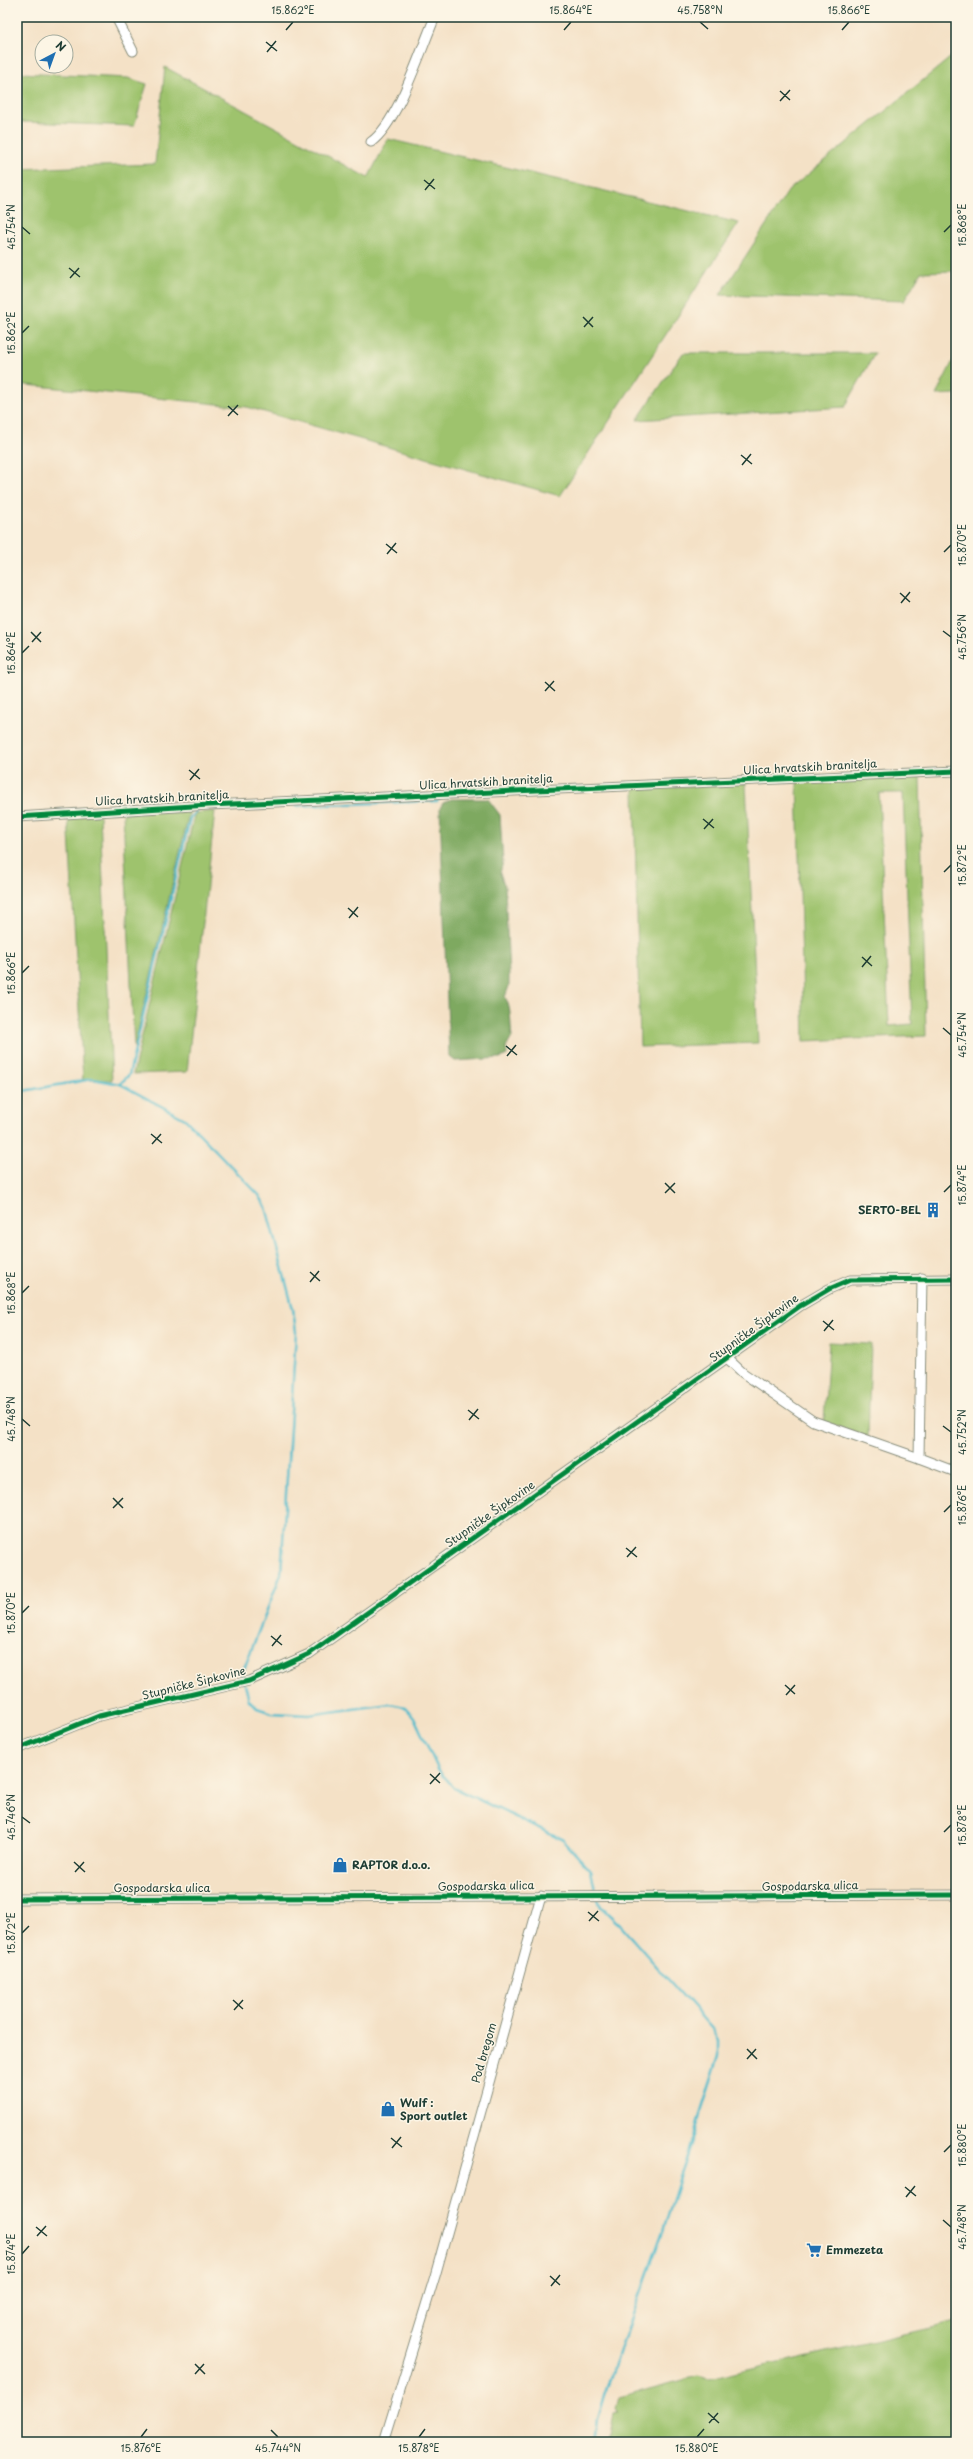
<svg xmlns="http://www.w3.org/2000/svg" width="973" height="2459" viewBox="0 0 973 2459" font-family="'Playpen Sans',sans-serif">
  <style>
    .green { fill: #9ec36d; stroke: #5e8050; fill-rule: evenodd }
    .forest { fill: #7ea960; stroke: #4e734a }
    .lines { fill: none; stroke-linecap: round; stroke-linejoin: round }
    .stream { stroke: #50bbcc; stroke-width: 2.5 }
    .minor-casing { stroke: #8a8f7d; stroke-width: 11 }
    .minor { stroke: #fff; stroke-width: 9 }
    .cycleway-casing { stroke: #fcf5e5; stroke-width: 8 }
    .cycleway { stroke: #00873e; stroke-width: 5 }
    .ticks { fill: none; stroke: #1f3d34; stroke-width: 1.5 }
    .labels { text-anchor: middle; stroke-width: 3; stroke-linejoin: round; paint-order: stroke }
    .street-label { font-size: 11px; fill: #1f3d34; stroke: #fcf5e5 }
    .poi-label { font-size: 11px; font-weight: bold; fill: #1f3d34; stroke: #fcf5e5; text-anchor: start }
    .neatline { fill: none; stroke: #1f3d34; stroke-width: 1.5 }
    .ticks-label { font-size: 10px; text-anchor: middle; fill: #1f3d34 }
  </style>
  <rect width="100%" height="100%" fill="#fcf5e5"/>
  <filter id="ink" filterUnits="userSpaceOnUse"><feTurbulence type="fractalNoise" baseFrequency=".025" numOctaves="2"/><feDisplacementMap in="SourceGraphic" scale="8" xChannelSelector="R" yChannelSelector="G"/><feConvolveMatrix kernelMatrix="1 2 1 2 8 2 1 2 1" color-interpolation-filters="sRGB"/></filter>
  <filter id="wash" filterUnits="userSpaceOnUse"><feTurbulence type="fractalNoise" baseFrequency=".012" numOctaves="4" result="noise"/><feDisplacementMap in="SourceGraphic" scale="16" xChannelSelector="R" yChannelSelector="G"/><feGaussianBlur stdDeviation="0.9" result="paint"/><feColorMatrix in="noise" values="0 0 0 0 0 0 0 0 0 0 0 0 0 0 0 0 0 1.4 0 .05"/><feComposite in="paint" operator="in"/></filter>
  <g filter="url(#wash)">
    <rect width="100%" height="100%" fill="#f4e1c6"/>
    <g class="green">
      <polygon points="956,53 956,271 921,272 904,301 720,295 789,190"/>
      <polygon points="165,67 368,178 388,139 739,223 560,496 247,407 17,384 17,169 155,164"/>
      <polygon points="20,73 128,78 147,84 134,126 23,122 17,120 17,83"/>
      <polygon points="683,353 875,353 845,407 637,420"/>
      <polygon points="956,355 956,394 936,395"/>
      <path d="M920,776L926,1036L804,1041L797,781ZM879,793H903L912,1024L889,1026Z"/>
      <polygon points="746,783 758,1043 640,1047 634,789"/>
      <polygon points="190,809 134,1048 123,813"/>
      <polygon points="215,811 187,1072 133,1074 194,816 196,813"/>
      <polygon points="100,815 112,1080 83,1080 68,816"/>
      <polygon points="829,1342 871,1344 868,1437 824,1422"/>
      <polygon points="956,2322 953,2442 609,2442 614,2413 619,2412 616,2409 619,2397 698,2376 709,2379"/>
    </g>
    <path class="forest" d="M451,799H488L500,815L503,862L500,873L505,887L509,975V986L505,997C512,1008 510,1024 512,1037L506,1048L507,1055L500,1058L455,1061L449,1056L440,808L443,803Z"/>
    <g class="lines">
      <g class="stream">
        <polyline points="443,787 444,783"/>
        <polyline points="296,806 437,801 440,798"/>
        <polyline points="120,1084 129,1075 190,818 197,809"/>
        <polyline points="17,1092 93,1079 120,1084 185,1119 259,1195 266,1207 293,1309 296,1332 281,1574 242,1674 249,1700 257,1708 272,1713 308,1715 390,1704 405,1707 414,1717 438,1769 454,1788 562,1839 591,1871 596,1894"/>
        <polyline points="594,2442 597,2419 604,2395 663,2231 719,2056 719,2040 713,2030 620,1925 601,1907 598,1899"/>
      </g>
    </g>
  </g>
  <g filter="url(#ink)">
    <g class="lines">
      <g class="minor-casing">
        <g id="minor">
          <polyline points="116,17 133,51"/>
          <path d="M371,142C398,123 421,49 435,17"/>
          <polyline points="17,817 209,805 956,771"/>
          <polyline points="728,1359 743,1373 813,1421 919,1458 922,1278"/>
          <polyline points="919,1458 956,1472"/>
          <polyline points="17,1749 99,1716 249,1681 309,1654 800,1306 829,1289 850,1280 956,1279"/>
          <polyline points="17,1899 956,1895"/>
          <polyline points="384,2442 435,2276 541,1896"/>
        </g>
      </g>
      <use href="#minor" class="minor"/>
      <g class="cycleway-casing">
        <g id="cycleway">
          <polyline points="17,817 209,805 956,771"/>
          <polyline points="17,1749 99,1716 249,1681 309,1654 800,1306 829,1289 850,1280 956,1279"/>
          <polyline points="17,1899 956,1895"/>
        </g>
      </g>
      <use href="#cycleway" class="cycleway"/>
    </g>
  </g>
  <path class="ticks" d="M700,22L708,29M286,30L293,22M564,30L571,22M842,30L849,22M266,42L277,51M267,52L276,41M780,91L790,100M780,101L790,90M424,180L435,189M425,190L434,179M22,227L30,234M944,232L951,225M69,268L80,277M70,278L79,268M583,317L593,327M584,327L593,317M22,333L29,326M228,406L238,415M228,416L238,405M741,455L752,464M742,465L751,454M386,544L397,553M944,552L951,545M387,554L396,543M900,593L910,602M901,603L910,592M943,631L951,637M31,632L41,642M32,642L41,632M22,653L29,646M545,682L555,691M545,691L554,681M189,770L200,779M190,780L199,769M703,819L714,828M704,829L713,819M944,872L951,865M348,908L358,917M349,918L358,907M862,957L872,966M862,967L871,956M22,973L29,966M943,1028L951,1035M506,1046L517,1055M507,1056L516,1045M151,1134L162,1143M152,1144L161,1134M665,1183L675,1193M944,1192L951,1185M665,1193L675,1183M310,1272L320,1281M310,1282L319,1271M22,1293L29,1286M823,1321L834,1330M824,1331L833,1320M468,1410L479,1419M22,1419L30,1426M469,1420L478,1409M943,1426L951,1432M113,1498L123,1508M113,1508L123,1498M944,1512L951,1505M626,1548L637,1557M627,1557L636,1547M22,1613L29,1606M271,1636L282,1645M272,1646L281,1635M785,1685L795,1694M786,1695L795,1685M430,1774L440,1783M430,1784L440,1773M22,1817L30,1823M944,1832L951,1825M74,1862L85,1872M75,1872L84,1862M588,1912L599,1921M589,1921L598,1911M22,1933L29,1926M233,2000L243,2009M234,2010L243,2000M747,2049L757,2059M747,2059L756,2049M391,2138L402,2147M392,2148L401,2137M944,2152L951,2145M905,2187L916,2196M906,2197L915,2186M943,2220L951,2227M36,2227L47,2236M37,2236L46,2226M22,2254L29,2246M550,2276L560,2285M551,2286L560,2275M195,2364L205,2374M195,2374L204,2364M708,2413L719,2423M709,2423L718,2413M271,2430L278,2437M141,2437L147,2429M419,2437L425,2429M697,2437L704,2429"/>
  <defs>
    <g id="building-bare" transform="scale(1.2)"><path d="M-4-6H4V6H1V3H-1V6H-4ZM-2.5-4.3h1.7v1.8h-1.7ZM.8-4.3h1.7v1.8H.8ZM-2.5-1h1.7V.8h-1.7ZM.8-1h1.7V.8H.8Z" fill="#1f6fb2" stroke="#fcf5e5" stroke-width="2.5" paint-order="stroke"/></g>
    <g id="shop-bare" transform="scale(1.2)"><path d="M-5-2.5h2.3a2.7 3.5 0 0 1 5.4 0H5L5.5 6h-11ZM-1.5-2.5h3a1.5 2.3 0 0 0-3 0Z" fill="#1f6fb2" stroke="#fcf5e5" stroke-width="2.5" paint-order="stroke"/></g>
    <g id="supermarket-bare" transform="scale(1.2)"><path d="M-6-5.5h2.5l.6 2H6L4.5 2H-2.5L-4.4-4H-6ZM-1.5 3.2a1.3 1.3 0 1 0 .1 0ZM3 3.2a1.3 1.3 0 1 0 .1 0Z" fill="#1f6fb2" stroke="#fcf5e5" stroke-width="2.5" paint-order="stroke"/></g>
  </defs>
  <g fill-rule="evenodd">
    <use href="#building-bare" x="933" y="1210"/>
    <use href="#shop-bare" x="340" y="1865"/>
    <use href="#shop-bare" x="388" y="2109"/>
    <use href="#supermarket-bare" x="814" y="2250"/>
  </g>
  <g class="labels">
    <g class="street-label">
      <text transform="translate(810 767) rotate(-3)" y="4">Ulica hrvatskih branitelja</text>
      <text transform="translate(486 782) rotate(-3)" y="4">Ulica hrvatskih branitelja</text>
      <text transform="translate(162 798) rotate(-3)" y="4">Ulica hrvatskih branitelja</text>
      <text transform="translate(754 1328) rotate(-36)" y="4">Stupničke Šipkovine</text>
      <text transform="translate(490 1514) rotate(-35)" y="4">Stupničke Šipkovine</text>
      <text transform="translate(194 1683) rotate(-14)" y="4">Stupničke Šipkovine</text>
      <text transform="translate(486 1886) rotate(-1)" y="4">Gospodarska ulica</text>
      <text transform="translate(810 1886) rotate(-1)" y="4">Gospodarska ulica</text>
      <text x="162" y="1892">Gospodarska ulica</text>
      <text transform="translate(484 2053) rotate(-74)" y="4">Pod bregom</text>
    </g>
    <g class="poi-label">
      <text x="921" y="1214" text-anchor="end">SERTO-BEL</text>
      <text x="352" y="1869">RAPTOR d.o.o.</text>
      <text x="400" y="2107">Wulf :<tspan x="400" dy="13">Sport outlet</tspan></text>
      <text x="826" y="2254">Emmezeta</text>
    </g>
  </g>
  <rect width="973" height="2459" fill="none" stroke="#fcf5e5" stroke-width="44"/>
  <g transform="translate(54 54) rotate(41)"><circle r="19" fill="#fcf5e5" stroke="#a4ab9e"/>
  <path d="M0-3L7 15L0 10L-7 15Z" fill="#1f6fb2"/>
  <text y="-6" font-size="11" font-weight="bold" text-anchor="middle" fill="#1f3d34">N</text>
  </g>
  <rect x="22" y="22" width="929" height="2415" class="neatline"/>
  <g class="ticks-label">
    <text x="293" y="14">15.862°E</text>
    <text x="571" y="14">15.864°E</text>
    <text x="700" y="14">45.758°N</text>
    <text x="849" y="14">15.866°E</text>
    <text transform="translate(962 225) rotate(-90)" y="4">15.868°E</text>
    <text transform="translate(11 227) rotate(-90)" y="4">45.754°N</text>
    <text transform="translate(11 333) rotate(-90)" y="4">15.862°E</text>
    <text transform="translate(962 545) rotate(-90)" y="4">15.870°E</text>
    <text transform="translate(962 637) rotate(-90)" y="4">45.756°N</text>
    <text transform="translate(11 653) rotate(-90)" y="4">15.864°E</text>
    <text transform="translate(962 865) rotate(-90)" y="4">15.872°E</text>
    <text transform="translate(11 973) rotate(-90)" y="4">15.866°E</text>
    <text transform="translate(962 1035) rotate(-90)" y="4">45.754°N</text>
    <text transform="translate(962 1185) rotate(-90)" y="4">15.874°E</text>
    <text transform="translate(11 1293) rotate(-90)" y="4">15.868°E</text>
    <text transform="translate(11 1419) rotate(-90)" y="4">45.748°N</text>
    <text transform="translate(962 1432) rotate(-90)" y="4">45.752°N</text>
    <text transform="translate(962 1505) rotate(-90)" y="4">15.876°E</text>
    <text transform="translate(11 1613) rotate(-90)" y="4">15.870°E</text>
    <text transform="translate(11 1817) rotate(-90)" y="4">45.746°N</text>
    <text transform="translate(962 1825) rotate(-90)" y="4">15.878°E</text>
    <text transform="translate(11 1933) rotate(-90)" y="4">15.872°E</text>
    <text transform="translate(962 2145) rotate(-90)" y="4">15.880°E</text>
    <text transform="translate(962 2227) rotate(-90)" y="4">45.748°N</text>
    <text transform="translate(11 2254) rotate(-90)" y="4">15.874°E</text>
    <text x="141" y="2452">15.876°E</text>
    <text x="278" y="2452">45.744°N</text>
    <text x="419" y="2452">15.878°E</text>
    <text x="697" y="2452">15.880°E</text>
  </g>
</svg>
